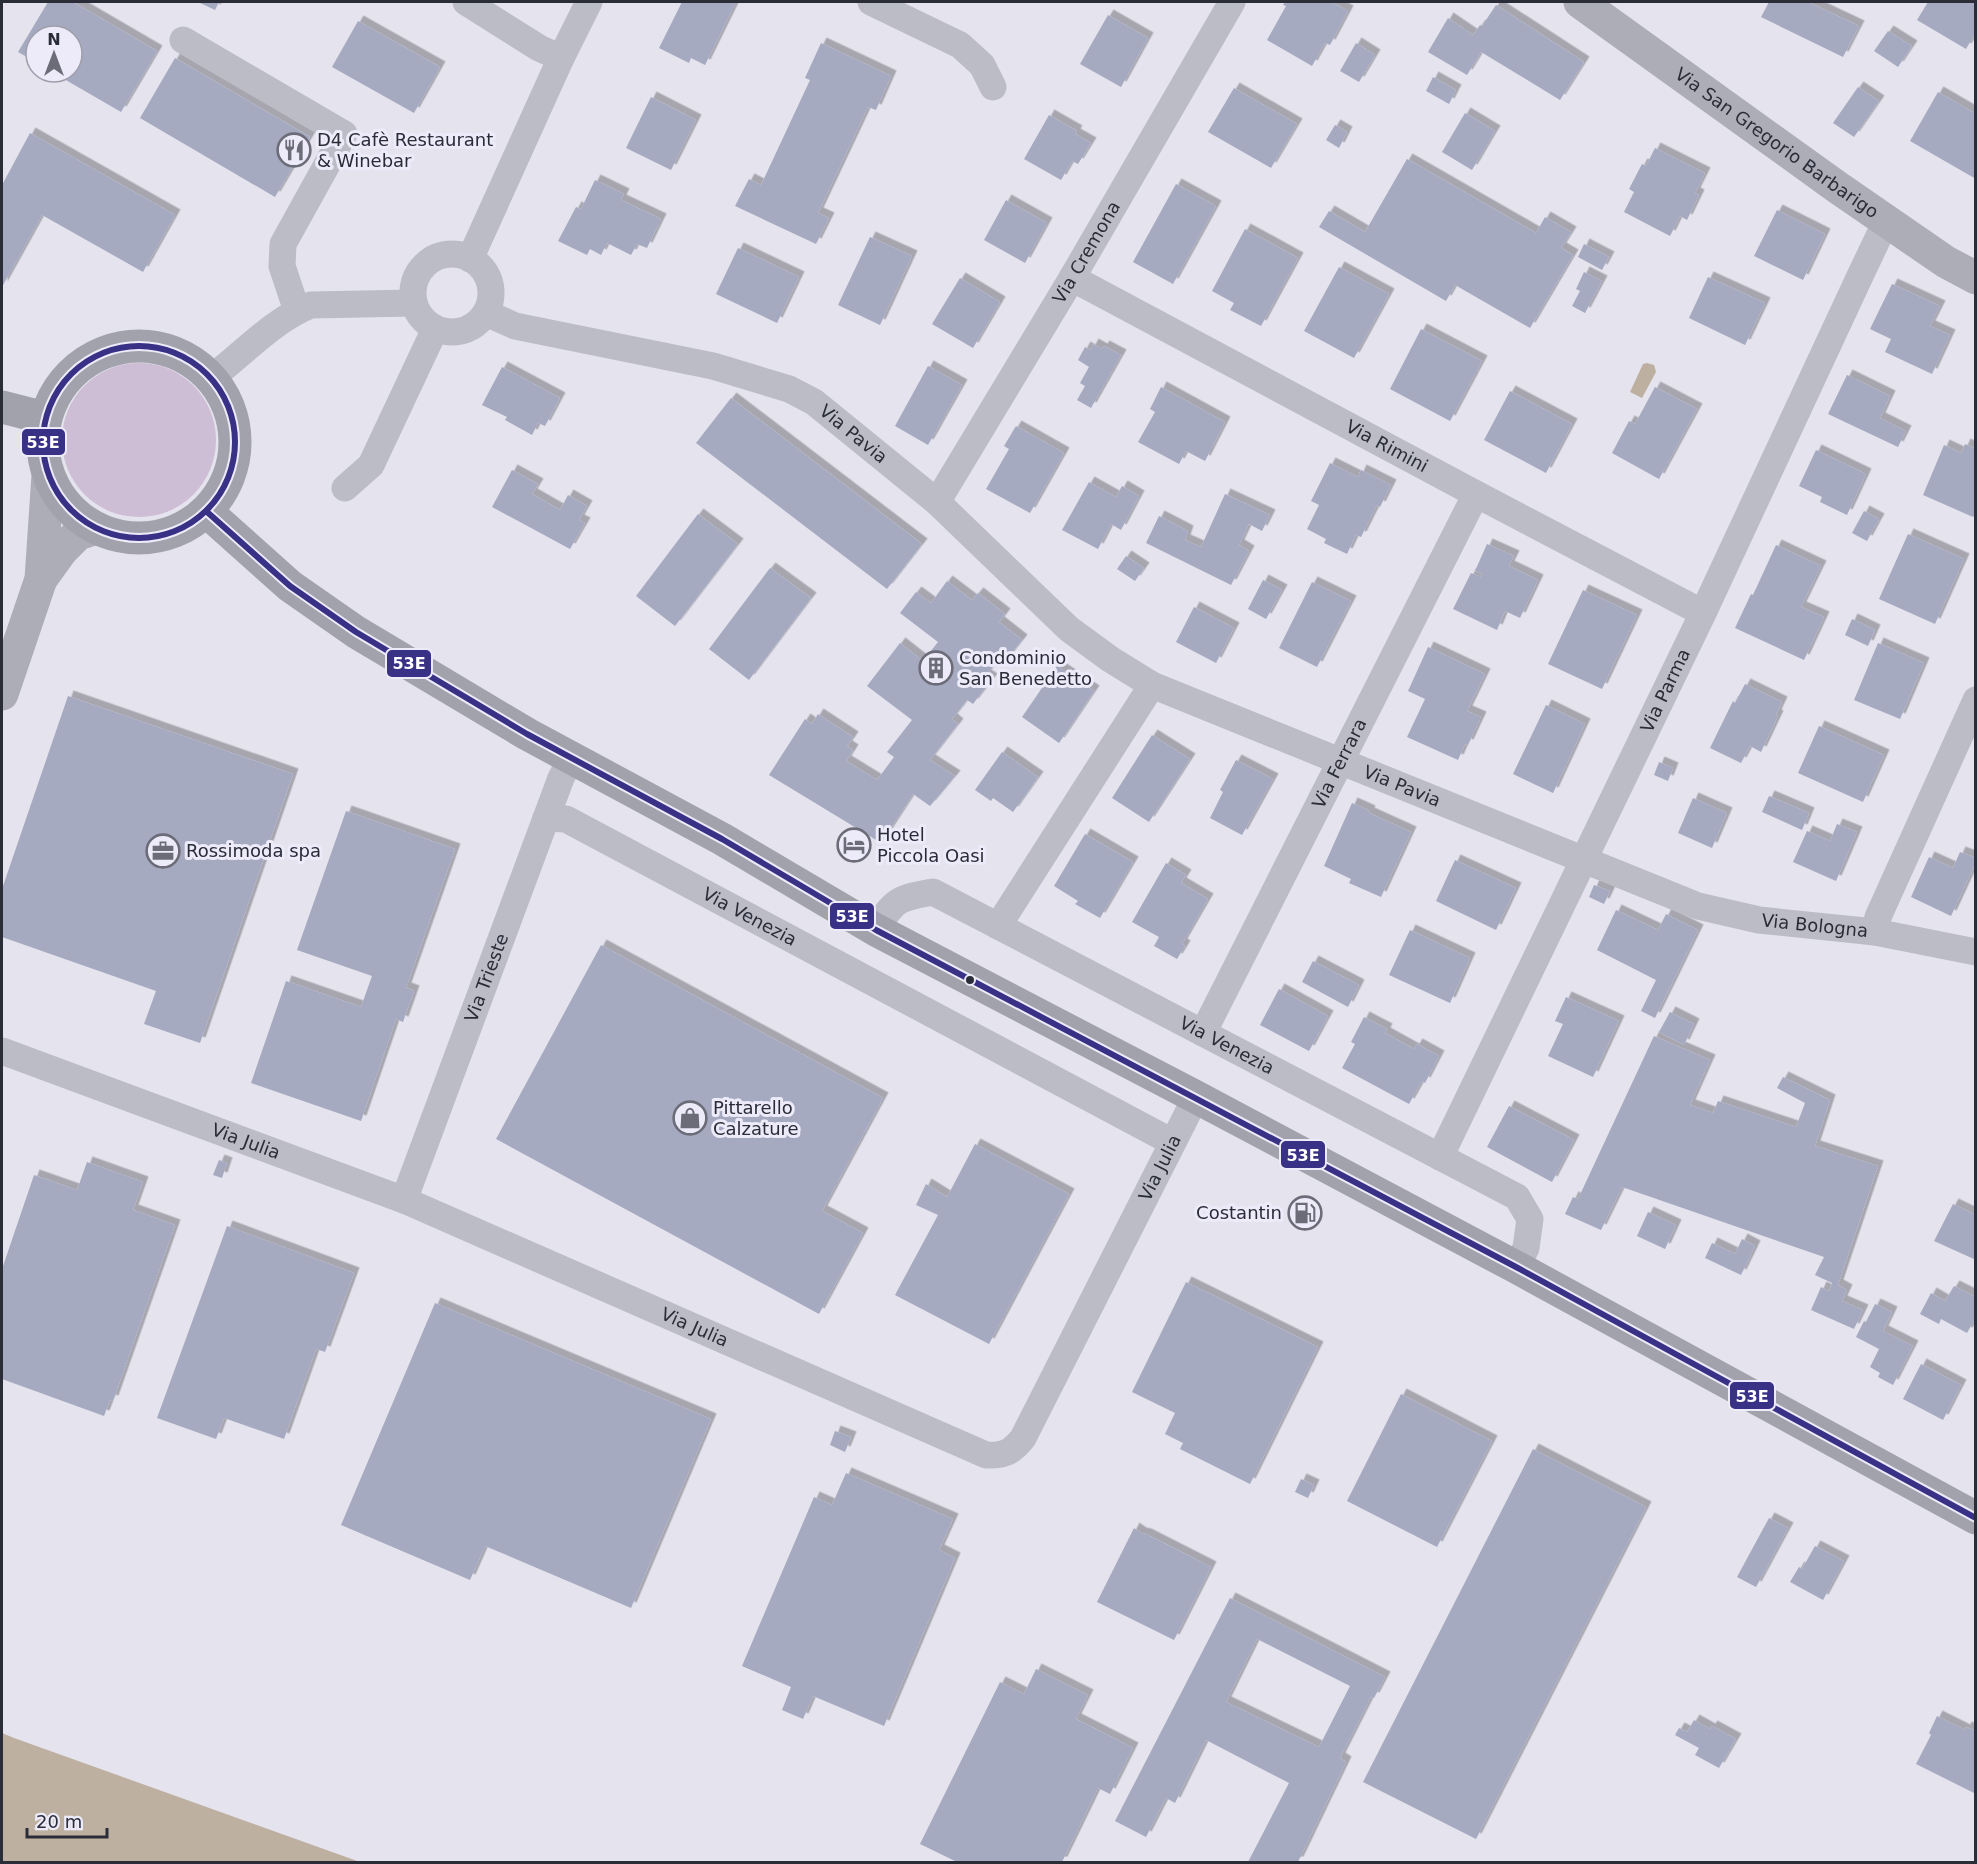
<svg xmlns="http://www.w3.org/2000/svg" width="1977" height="1864" viewBox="0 0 1977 1864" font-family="'DejaVu Sans',sans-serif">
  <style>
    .green { fill: #cebed5 }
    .water { fill: #beb0a0 }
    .building { fill: #a6aac0; fill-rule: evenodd; filter: url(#shadow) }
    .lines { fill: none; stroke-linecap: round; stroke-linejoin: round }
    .street { stroke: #bcbcc7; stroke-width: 27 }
    .secondary { stroke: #adadb8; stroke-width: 33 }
    .primary { stroke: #a1a2ac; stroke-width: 33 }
    .bus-1-casing { stroke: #edebf9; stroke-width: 10 }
    .bus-1 { stroke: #393185; stroke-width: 6 }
    .bus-dot { fill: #2a2c38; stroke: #edebf9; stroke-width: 2 }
    .labels { text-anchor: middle; stroke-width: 6; stroke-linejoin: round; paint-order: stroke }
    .poi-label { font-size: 18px; fill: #2a2c38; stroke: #edebf9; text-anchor: start }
    .street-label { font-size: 18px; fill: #2a2c38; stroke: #edebf9 }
    .line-badge { stroke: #edebf9; stroke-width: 2 }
    .badge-label { font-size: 16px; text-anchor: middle; font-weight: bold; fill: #fff }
  </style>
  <defs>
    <filter id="shadow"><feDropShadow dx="5.5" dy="-5.5" stdDeviation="0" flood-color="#0004"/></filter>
  </defs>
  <rect width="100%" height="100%" fill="#e4e3ee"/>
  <circle class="green" cx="139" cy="440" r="77"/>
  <g class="water">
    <polygon points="1647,363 1654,365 1656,372 1642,398 1630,392 1643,364"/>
    <polygon points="2,1733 14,1738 360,1862 2,1862"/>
  </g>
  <g class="building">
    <polygon points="48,2 73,2 157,51 121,112 52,72 72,72 72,36 36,36 36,62 18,52"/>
    <polygon points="198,2 219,2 215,10"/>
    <polygon points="682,2 736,2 705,65 691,58 689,63 659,48"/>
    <polygon points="1285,2 1331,2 1348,11 1330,45 1325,43 1312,66 1267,40 1286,6 1283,5"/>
    <polygon points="1769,2 1808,2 1859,26 1843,57 1761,17"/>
    <polygon points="1928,2 1976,2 1976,32 1966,49 1917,20"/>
    <polygon points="1496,5 1584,62 1560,100 1481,52 1467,75 1428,52 1448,18 1473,35 1480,25 1482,26"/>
    <polygon points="1108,15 1148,38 1121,87 1080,64"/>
    <polygon points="358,21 440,67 414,113 332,67"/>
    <polygon points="1888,31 1912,46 1898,67 1874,51"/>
    <polygon points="821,43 891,76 876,110 868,107 818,213 829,218 816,244 735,206 749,179 761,185 810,80 805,78"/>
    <polygon points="1356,43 1375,55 1359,82 1340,71"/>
    <polygon points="175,58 310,137 275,197 140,118"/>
    <polygon points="1433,77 1456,90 1449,104 1426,91"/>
    <polygon points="1858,87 1879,101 1854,137 1833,123"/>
    <polygon points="1234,88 1297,124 1271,168 1208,132"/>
    <polygon points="1938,92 1976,114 1976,179 1910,141"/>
    <polygon points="651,97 696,120 671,170 626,148"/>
    <polygon points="1465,113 1495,131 1472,170 1442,152"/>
    <polygon points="1049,115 1077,131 1075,134 1091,143 1078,164 1072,161 1061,180 1024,159"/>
    <polygon points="1335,125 1347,132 1339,148 1326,140"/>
    <polygon points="30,133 175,215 143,272 42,215 2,287 2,185"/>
    <polygon points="1655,148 1705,173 1695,193 1699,195 1687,220 1680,216 1670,236 1624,212 1634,192 1629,189 1642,164 1646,166"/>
    <polygon points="1407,159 1536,233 1545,217 1571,232 1561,248 1573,255 1530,328 1455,285 1446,301 1319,227 1329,211 1365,232"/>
    <polygon points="595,180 624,194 621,200 661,219 647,248 637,244 631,255 607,243 601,255 590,249 587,255 558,241 576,207 581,209"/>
    <polygon points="1176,184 1216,206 1173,284 1133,262"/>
    <polygon points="1006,200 1047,223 1025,263 984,240"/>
    <polygon points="1777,210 1825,234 1803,280 1754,256"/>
    <polygon points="1245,229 1298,258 1261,326 1230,310 1234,303 1212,291"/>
    <polygon points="870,237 912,256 880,325 838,305"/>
    <polygon points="1584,244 1609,257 1602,270 1578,257"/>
    <polygon points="738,248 799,277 777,323 716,294"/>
    <polygon points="1339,267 1389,294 1354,358 1304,331"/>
    <polygon points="1584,272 1602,281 1585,313 1572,306 1580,291 1576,289"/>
    <polygon points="1708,277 1765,303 1745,345 1689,318"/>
    <polygon points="960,278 1000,302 973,348 932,324"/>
    <polygon points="1892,284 1940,306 1930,326 1950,335 1932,374 1885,352 1891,339 1870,329"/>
    <polygon points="1421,329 1482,361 1450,421 1390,389"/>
    <polygon points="1093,344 1102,349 1104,346 1121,355 1091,408 1077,400 1085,386 1080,383 1089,367 1078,360 1085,347 1090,350"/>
    <polygon points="928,366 962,385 928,445 895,426"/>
    <polygon points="502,367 560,398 545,426 538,423 532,435 505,420 507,417 482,405"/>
    <polygon points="1847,375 1890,396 1880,418 1906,431 1898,447 1828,414"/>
    <polygon points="1161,387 1225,422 1205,461 1186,451 1179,464 1138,442 1155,412 1150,409"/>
    <polygon points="1655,387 1697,409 1659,479 1612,453 1629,421 1635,424"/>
    <polygon points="1510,391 1572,424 1546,473 1484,440"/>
    <polygon points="731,398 922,544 887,589 696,443"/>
    <polygon points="1016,426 1064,453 1030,513 986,489 1009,449 1004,446"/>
    <polygon points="1965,444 1976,449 1976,512 1973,517 1923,495 1944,445 1961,453"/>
    <polygon points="1816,450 1866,474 1847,515 1820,502 1822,497 1799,486"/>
    <polygon points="1330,463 1358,477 1361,470 1391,485 1380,507 1377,505 1361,537 1356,535 1347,554 1324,543 1326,539 1307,529 1319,505 1311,501"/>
    <polygon points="512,470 538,484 532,494 560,510 568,495 587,506 579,520 585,523 570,549 492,507"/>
    <polygon points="1089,482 1116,497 1122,486 1139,496 1121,530 1111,524 1098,549 1062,530"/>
    <polygon points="1225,494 1270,515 1262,531 1249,524 1239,545 1249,551 1231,585 1146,543 1159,516 1188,531 1185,540 1201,547"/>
    <polygon points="1864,511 1879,519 1867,541 1852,533"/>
    <polygon points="698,514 738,544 675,626 636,596"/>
    <polygon points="1908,534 1964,559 1935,624 1879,599"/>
    <polygon points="1487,544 1514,556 1509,566 1538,580 1520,618 1505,611 1497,630 1453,609 1471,573 1481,577 1482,574 1475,571"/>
    <polygon points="1776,545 1821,566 1801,607 1824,617 1804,660 1735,628 1751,594 1753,595"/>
    <polygon points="1126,556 1144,568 1135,581 1117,569"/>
    <polygon points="770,568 811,598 749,680 709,649"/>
    <polygon points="1263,580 1282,590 1266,619 1248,609"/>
    <polygon points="947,581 972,600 978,593 1005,614 999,622 1022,640 1007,659 1002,655 986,675 992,679 973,704 967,700 952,719 958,724 930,760 955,776 930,806 913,794 881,843 769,775 805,719 812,724 818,714 853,737 847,746 853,750 846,761 877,780 894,757 887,752 912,720 867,686 900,643 923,661 938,642 900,613 916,592 931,603"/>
    <polygon points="1312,582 1351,601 1317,667 1279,648"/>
    <polygon points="1583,590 1637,615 1602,689 1548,664"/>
    <polygon points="1194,607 1234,628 1216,663 1176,642"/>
    <polygon points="1852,619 1875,630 1868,646 1845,635"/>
    <polygon points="1878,643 1924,663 1900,719 1854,700"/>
    <polygon points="1428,647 1485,674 1467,711 1481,717 1468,745 1465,744 1458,760 1407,737 1425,699 1408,691"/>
    <polygon points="1057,666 1094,691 1059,743 1022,717"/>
    <polygon points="1745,684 1782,702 1776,715 1778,716 1761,752 1750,746 1741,763 1710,748 1733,701 1735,703"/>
    <polygon points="68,696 293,774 200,1043 144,1024 156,991 2,937 2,889"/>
    <polygon points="1546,705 1585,724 1553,793 1513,774"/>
    <polygon points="1819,726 1884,755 1863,802 1798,773"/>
    <polygon points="1152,735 1190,759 1149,822 1112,798"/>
    <polygon points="1002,752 1038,777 1013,812 993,798 991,801 975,790"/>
    <polygon points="1236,760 1273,779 1242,835 1210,818 1223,792 1220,790"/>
    <polygon points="1659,762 1673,768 1668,781 1654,775"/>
    <polygon points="1769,796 1809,813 1802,830 1762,812"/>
    <polygon points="1693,798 1727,813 1712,848 1678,833"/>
    <polygon points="1352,803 1370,811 1369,813 1411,832 1381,897 1349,883 1351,879 1324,866"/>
    <polygon points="346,811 455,849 406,988 414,991 403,1022 396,1019 361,1121 251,1083 286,981 361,1007 372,976 297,950"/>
    <polygon points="1837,824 1857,832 1836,881 1793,862 1807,831 1830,841"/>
    <polygon points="1085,834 1133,862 1100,918 1075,904 1078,901 1054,886"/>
    <polygon points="1960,852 1976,858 1976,862 1951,916 1911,897 1929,857 1953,868"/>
    <polygon points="1455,860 1516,888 1496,930 1436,901"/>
    <polygon points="1166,863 1186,875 1181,883 1208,899 1182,944 1185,946 1177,959 1154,946 1159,937 1132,922"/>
    <polygon points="1594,885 1610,891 1604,904 1589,897"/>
    <polygon points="1616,910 1658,930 1666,914 1698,930 1655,1018 1641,1011 1656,980 1597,950"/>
    <polygon points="1410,930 1470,958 1450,1003 1389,975"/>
    <polygon points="601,945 883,1098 822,1211 863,1233 819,1314 496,1139"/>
    <polygon points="1313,961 1359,985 1348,1007 1302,982"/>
    <polygon points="1279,989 1328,1016 1309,1051 1260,1025"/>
    <polygon points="1566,997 1619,1021 1593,1077 1548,1056 1563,1024 1555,1021"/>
    <polygon points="1670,1012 1694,1024 1684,1045 1659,1032"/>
    <polygon points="1364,1017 1387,1029 1385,1033 1414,1049 1417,1044 1439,1056 1425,1083 1422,1081 1409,1104 1342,1068 1355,1044 1351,1042"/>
    <polygon points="1654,1036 1710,1060 1690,1105 1713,1113 1718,1101 1796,1127 1805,1103 1777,1088 1783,1077 1830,1100 1815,1146 1878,1166 1838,1285 1847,1290 1842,1301 1863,1310 1854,1329 1811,1310 1821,1287 1829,1291 1832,1283 1815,1275 1824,1257 1622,1187 1601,1230 1565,1214 1573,1197 1578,1199"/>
    <polygon points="1509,1106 1574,1140 1552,1182 1487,1147"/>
    <polygon points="975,1144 1069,1194 989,1344 895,1295 938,1215 916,1205 926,1184 947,1197"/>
    <polygon points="219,1160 227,1163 222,1178 213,1175"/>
    <polygon points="87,1162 143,1182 133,1210 175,1225 113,1401 110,1400 104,1416 2,1379 2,1269 34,1175 77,1190"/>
    <polygon points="1953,1204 1976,1215 1976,1260 1934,1241"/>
    <polygon points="1648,1212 1676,1225 1665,1249 1637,1236"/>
    <polygon points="227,1226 354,1273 325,1352 316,1349 284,1439 224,1418 216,1439 157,1418"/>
    <polygon points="1742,1239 1755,1246 1741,1275 1705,1258 1712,1243 1735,1254"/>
    <polygon points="1186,1282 1318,1347 1250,1484 1180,1449 1183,1443 1165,1434 1175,1413 1132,1392"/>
    <polygon points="1954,1286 1976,1297 1976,1317 1967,1333 1941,1319 1939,1324 1920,1314 1931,1293 1945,1301"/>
    <polygon points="435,1303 711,1419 631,1608 485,1546 470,1580 341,1525"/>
    <polygon points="1875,1304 1892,1312 1883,1331 1913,1346 1893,1385 1878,1377 1880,1373 1870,1367 1879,1349 1856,1337 1864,1321 1866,1322"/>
    <polygon points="1921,1364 1961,1385 1943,1420 1903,1399"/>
    <polygon points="1401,1394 1492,1441 1437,1547 1347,1501"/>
    <polygon points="835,1431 851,1437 845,1452 830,1445"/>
    <polygon points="1533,1449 1646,1507 1476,1839 1363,1782"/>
    <polygon points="846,1473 953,1519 939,1550 955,1558 884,1726 813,1696 803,1719 782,1710 791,1687 742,1666 814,1497 832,1505"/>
    <polygon points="1301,1479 1314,1485 1308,1498 1295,1492"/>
    <polygon points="1769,1518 1788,1528 1756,1587 1737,1577"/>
    <polygon points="1134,1528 1141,1533 1146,1534 1211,1567 1174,1640 1097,1602"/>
    <polygon points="1815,1546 1844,1561 1823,1600 1790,1582 1799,1567 1802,1569"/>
    <path d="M1230,1598L1385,1677L1374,1698L1371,1697L1340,1758L1346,1762L1298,1862H1248L1289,1783L1206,1740L1175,1803L1166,1798L1146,1837L1115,1821ZM1257,1639L1350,1686L1319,1747L1226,1702Z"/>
    <polygon points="1036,1669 1088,1695 1076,1719 1133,1748 1110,1794 1098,1788 1062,1862 957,1862 920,1844 1000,1682 1024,1694"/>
    <polygon points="1937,1716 1965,1730 1966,1727 1976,1731 1976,1794 1916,1764 1931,1735 1929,1733"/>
    <polygon points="1694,1720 1710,1729 1712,1726 1736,1739 1719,1768 1695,1755 1699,1748 1675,1735 1679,1728 1687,1732"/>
  </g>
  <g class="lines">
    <g class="street">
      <polyline points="466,2 539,48 561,58"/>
      <polyline points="871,2 960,45 982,65 993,87"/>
      <polyline points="183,40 344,134 283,244 282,266 297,311"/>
      <circle cx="452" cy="293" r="39"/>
      <polyline points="470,259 561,58 589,2"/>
      <path id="s1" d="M1072,278L1476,494L1703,613"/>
      <path id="s2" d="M486,313L515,326L713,366L789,389L814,402L937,502L1069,629L1110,659L1152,685L1698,906L1759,920L1875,932L1976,952"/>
      <path d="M211,378C243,354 273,320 311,305L414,303"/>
      <polyline points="345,488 371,465 435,329"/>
      <path id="s3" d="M937,502L1072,278L1232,2"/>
      <path id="s4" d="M546,818L566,819L1172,1142"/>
      <polyline points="998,926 1152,685"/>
      <path id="s5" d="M876,930C894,899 899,898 933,892L1517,1197L1530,1219L1526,1248L1516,1267"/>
      <polyline points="1875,932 1878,917 1976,700"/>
      <path id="s6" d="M1203,1033L1476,494"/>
      <path id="s7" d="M2,1051L404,1200L986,1455C1004,1456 1012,1452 1023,1438L1196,1097"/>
      <path id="s8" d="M1440,1157L1703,613L1860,276L1879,236L1888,223"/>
      <path id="s9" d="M404,1200L561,778L572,757"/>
    </g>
    <g class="secondary">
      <path id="s10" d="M1580,2L1837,187L1946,262L1976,278"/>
      <polyline points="41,579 62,550 78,534 96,528"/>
      <polyline points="2,694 41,579 48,475"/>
    </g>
    <g class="primary">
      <circle cx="139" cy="442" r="96"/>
      <polyline points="2,407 45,418"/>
      <polyline points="206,511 290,586 356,632 527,734 722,839 876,930 1196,1097 1516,1267 1976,1518"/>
    </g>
    <g class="bus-1-casing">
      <g id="bus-1">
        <circle cx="139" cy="442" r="96"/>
        <polyline points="206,511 290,586 356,632 527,734 722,839 876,930 1516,1267 1976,1518"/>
      </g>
    </g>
    <use href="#bus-1" class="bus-1"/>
  </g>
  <defs>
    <g id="restaurant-ring" transform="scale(1.725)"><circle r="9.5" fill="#edebf9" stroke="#6b6c78" stroke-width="1.5"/><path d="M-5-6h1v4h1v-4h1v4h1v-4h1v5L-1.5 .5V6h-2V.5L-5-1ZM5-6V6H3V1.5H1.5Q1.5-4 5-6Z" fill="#6b6c78"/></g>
    <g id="building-ring" transform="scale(1.725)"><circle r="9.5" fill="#edebf9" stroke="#6b6c78" stroke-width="1.5"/><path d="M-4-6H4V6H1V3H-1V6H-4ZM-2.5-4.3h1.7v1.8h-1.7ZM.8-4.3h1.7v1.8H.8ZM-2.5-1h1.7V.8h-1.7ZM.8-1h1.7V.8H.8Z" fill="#6b6c78"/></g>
    <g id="hotel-ring" transform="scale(1.725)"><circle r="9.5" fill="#edebf9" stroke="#6b6c78" stroke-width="1.5"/><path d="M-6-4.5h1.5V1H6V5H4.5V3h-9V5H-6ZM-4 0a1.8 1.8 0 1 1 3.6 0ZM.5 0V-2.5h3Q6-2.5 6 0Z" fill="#6b6c78"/></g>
    <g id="office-ring" transform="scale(1.725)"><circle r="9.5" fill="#edebf9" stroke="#6b6c78" stroke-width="1.5"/><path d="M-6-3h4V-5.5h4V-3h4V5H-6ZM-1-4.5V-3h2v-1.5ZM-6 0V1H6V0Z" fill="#6b6c78"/></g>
    <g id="shop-ring" transform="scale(1.725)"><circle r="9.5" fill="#edebf9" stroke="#6b6c78" stroke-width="1.5"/><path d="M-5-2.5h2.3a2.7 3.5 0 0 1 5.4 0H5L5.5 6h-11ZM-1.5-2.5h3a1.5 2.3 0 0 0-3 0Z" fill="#6b6c78"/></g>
    <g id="fuel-ring" transform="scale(1.725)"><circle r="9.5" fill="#edebf9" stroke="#6b6c78" stroke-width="1.5"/><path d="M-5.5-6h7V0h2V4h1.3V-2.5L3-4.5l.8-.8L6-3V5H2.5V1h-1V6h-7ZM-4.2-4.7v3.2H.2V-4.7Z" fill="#6b6c78"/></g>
  </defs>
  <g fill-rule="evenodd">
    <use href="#restaurant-ring" x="294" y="150"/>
    <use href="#building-ring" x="936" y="668"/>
    <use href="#hotel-ring" x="854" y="845"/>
    <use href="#office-ring" x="163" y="851"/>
    <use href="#shop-ring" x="690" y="1118"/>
    <use href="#fuel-ring" x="1305" y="1213"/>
  </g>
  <circle class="bus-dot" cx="970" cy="980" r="5"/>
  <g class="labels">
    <g class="poi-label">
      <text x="317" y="146">D4 Cafè Restaurant<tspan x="317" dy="21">&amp; Winebar</tspan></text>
      <text x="959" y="664">Condominio<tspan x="959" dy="21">San Benedetto</tspan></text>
      <text x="877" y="841">Hotel<tspan x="877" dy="21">Piccola Oasi</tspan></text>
      <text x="186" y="857">Rossimoda spa</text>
      <text x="713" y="1114">Pittarello<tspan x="713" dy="21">Calzature</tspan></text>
      <text x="1282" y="1219" text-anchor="end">Costantin</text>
    </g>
    <g class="street-label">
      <text dy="6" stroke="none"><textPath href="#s10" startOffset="242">Via San Gregorio Barbarigo</textPath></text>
      <text dy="6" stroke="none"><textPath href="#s3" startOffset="291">Via Cremona</textPath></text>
      <text dy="6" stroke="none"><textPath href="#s2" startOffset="392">Via Pavia</textPath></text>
      <text dy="6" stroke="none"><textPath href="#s1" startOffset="357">Via Rimini</textPath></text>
      <text dy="6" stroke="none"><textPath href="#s8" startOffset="518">Via Parma</textPath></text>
      <text dy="6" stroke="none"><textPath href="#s6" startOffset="302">Via Ferrara</textPath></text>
      <text dy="6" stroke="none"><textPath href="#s2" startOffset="1053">Via Pavia</textPath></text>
      <text dy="6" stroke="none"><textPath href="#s4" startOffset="228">Via Venezia</textPath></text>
      <text dy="6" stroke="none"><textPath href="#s2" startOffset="1491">Via Bologna</textPath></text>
      <text dy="6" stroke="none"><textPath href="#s9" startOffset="237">Via Trieste</textPath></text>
      <text dy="6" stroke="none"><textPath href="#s5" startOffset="404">Via Venezia</textPath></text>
      <text dy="6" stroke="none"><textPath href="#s7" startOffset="260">Via Julia</textPath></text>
      <text dy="6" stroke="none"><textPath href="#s7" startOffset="1410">Via Julia</textPath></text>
      <text dy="6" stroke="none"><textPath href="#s7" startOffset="746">Via Julia</textPath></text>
    </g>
  </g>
  <g class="line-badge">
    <rect x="21" y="428" width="45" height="28" rx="6" fill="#393185"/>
    <rect x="386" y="649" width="46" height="29" rx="6" fill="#393185"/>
    <rect x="829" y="902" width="46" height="28" rx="6" fill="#393185"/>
    <rect x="1280" y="1140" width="46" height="29" rx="6" fill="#393185"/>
    <rect x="1729" y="1381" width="46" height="29" rx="6" fill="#393185"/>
  </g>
  <g class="badge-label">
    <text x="43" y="448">53E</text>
    <text x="409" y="669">53E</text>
    <text x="852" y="922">53E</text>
    <text x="1303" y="1161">53E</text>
    <text x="1752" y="1402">53E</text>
  </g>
  <rect width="1977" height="1864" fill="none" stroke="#2a2c38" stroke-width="6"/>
  <g transform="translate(54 54)"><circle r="28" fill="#edebf9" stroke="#9f9fac" stroke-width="1.5"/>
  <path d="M0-4.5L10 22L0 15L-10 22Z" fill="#6b6c78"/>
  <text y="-9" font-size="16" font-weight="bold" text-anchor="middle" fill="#2a2c38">N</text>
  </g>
  <path d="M27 1828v9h80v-9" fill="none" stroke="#2a2c38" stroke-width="3"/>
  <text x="36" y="1828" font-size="18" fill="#2a2c38" stroke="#edebf9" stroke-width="4.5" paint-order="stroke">20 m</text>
</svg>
